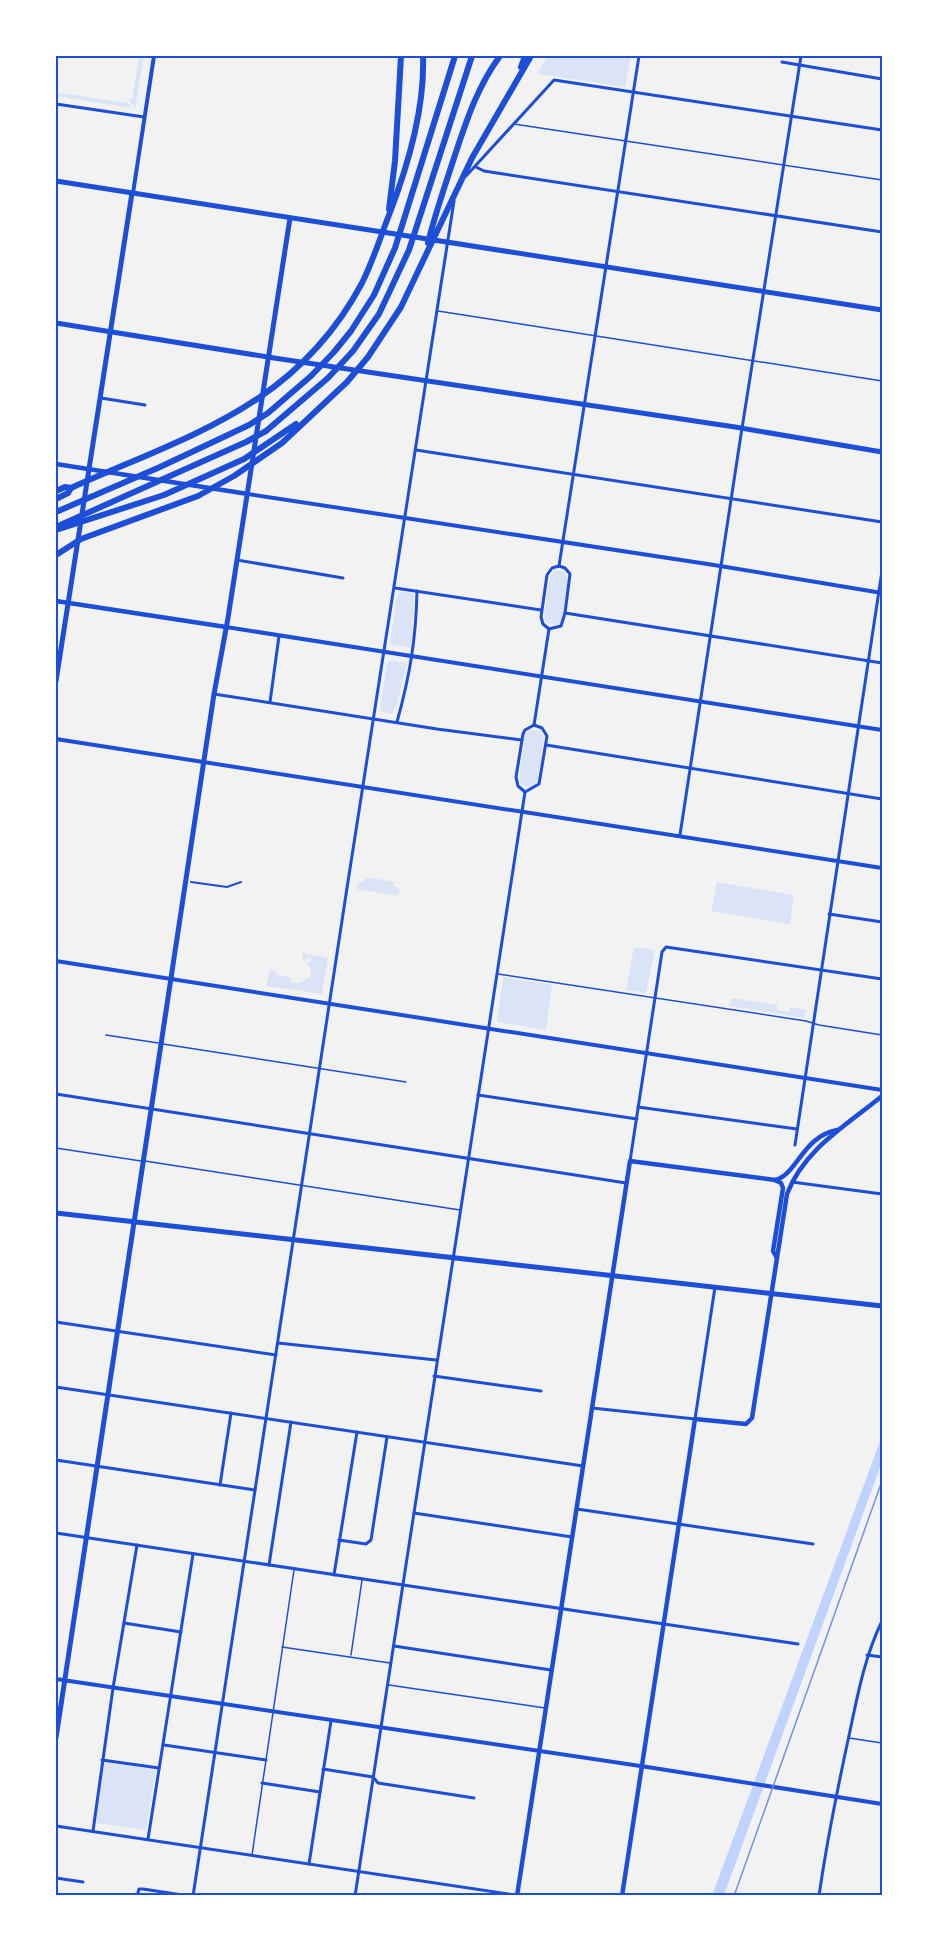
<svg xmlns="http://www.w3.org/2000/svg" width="938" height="1951" viewBox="0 0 938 1951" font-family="Quicksand,sans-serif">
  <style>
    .green { fill: #dbe4f7 }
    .water { fill: #bfd3fe }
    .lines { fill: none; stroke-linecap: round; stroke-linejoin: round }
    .service { stroke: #1d4ed8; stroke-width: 1.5 }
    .pedestrian { stroke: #1d4ed8; stroke-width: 2 }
    .minor { stroke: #1d4ed8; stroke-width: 3 }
    .tertiary { stroke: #1d4ed8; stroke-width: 4 }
    .secondary { stroke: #1d4ed8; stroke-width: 4.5 }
    .primary { stroke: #1d4ed8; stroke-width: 5 }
    .motorway { stroke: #1d4ed8; stroke-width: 6 }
    .rail { stroke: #7290e2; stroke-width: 1.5 }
    .neatline { fill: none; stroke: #1d4ed8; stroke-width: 2 }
  </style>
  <rect width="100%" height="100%" fill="#f2f2f2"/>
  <g class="green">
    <polygon points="139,56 144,56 135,108 128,99 132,99"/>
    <polygon points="547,56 631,56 625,87 538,74"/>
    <polygon points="56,92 125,103 126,100 132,108 56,96"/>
    <polygon points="555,570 564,572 568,579 562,619 559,624 552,625 545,622 544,616 550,576"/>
    <polygon points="401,591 412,593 414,596 411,648 392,645 390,642 397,596"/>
    <polygon points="390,661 407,663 397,704 392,714 382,712 380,708 387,663"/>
    <polygon points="531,729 540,731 544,738 537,782 534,786 527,787 520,784 519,778 525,735"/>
    <polygon points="365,877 395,882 394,885 400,890 399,896 357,889 358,883 365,880"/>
    <polygon points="717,882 794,895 790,924 711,911"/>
    <polygon points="634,947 655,950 646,993 626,990"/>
    <polygon points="303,953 328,958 322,994 266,986 270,970 275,971 277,975 289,977 293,983 300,983 310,977 311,970 307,964 312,960 310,957 304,961 302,958"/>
    <polygon points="503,977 552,985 546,1030 497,1022"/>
    <polygon points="731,998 777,1005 777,1010 789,1012 790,1007 806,1010 804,1018 730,1006"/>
    <polygon points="104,1762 156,1770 146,1830 95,1823"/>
  </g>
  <polygon class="water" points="882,1436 882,1462 724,1895 712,1896"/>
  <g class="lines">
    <g class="service">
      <polyline points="514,124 882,180"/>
      <polyline points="438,311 882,381"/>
      <polyline points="498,974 806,1021 819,1025 882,1035"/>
      <polyline points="106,1035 158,1043"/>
      <polyline points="163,1044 406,1082"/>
      <polyline points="56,1148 141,1161"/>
      <polyline points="145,1161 460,1210"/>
      <polyline points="282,1647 390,1663"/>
      <polyline points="351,1655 362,1580"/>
      <polyline points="389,1685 545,1708"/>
      <polyline points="849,1738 882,1743"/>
      <polyline points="252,1855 294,1570"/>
    </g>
    <polyline class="pedestrian" points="191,882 227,887 241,882"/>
    <g class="minor">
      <polyline points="782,62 882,79"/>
      <polyline points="56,104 144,117"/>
      <polyline points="476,167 484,171 882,232"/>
      <polyline points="466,176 554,80 882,130"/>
      <polyline points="101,398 145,405"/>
      <polyline points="416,450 882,522"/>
      <polyline points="237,560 343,578"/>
      <polyline points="559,566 639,56"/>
      <polygon points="559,566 565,568 570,574 565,613 561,626 549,629 543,624 541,617 547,575 552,568"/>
      <polyline points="395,588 541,610"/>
      <polyline points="565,613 882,663"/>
      <polyline points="214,694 437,729 522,740"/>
      <polyline points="270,702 279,636"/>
      <path d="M397,722C410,675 416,639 417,591"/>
      <polyline points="534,725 549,629"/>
      <polyline points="546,745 882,799"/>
      <polyline points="525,792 539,784 547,736 542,728 534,725"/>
      <polyline points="525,792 518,786 516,777 523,734 525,730 534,725"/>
      <polyline points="680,835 740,441 801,56"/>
      <polyline points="829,914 882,922"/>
      <polyline points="56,1094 626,1183"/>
      <polyline points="478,1095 637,1119"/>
      <polyline points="638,1107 797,1129"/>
      <polyline points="795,1145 882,571"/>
      <polyline points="630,1161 662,952 666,947 882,979"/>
      <polyline points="792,1182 882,1194"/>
      <polyline points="56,1322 276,1355"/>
      <polyline points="278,1343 436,1360"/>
      <polyline points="434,1376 541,1391"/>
      <polyline points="56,1387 583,1466"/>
      <polyline points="592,1408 695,1419 715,1287"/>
      <polyline points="56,1460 255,1490"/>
      <polyline points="220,1485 231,1413"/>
      <polyline points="577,1509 813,1544"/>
      <polyline points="414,1513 572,1537"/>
      <polyline points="56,1533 798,1644"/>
      <polyline points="339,1540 366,1544 371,1540 387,1437"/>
      <polyline points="269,1565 291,1422"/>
      <polyline points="334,1575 357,1432"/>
      <polyline points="124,1623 181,1632"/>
      <polyline points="394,1646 551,1670"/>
      <polyline points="867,1655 882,1657"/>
      <polyline points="164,1745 266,1760"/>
      <polyline points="102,1760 159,1768"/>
      <polyline points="323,1769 373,1777 378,1783 474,1798"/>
      <polyline points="262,1783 320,1792"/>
      <polyline points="56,1826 521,1896"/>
      <polyline points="93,1831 113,1688 137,1545"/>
      <polyline points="148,1839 193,1554"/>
      <polyline points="309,1864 331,1721"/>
      <polyline points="56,1878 83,1882"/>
      <polyline points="137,1896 139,1889 143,1889 189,1896"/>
      <polyline points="193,1896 347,888 454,201"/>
      <polyline points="355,1896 525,792"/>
      <path d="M819,1896C827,1840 838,1786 850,1731C858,1693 865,1656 882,1621"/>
    </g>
    <g class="tertiary">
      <polyline points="133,193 154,56"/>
      <polyline points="248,494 714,565 882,593"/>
      <polyline points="226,627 882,730"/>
      <polyline points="56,739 882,868"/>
      <polyline points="56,961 882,1090"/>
      <polyline points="56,1679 647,1767 882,1804"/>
    </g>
    <g class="secondary">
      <polyline points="56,464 248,494"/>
      <polyline points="56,601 226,627"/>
      <polyline points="775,1180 781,1183 783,1188 773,1251 777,1258"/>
      <path d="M517,1896L630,1161L775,1180C796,1176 803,1136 837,1130"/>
      <path d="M622,1896L695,1419L746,1424L752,1418L787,1194C804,1149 847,1125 882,1096"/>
    </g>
    <g class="primary">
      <polyline points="56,181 882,310"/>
      <polyline points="56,323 274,358 735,427 882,452"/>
      <polyline points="56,681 132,193"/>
      <polyline points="56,1213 882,1306"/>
      <polyline points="56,1738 214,694 228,618 290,218"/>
    </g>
    <g class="motorway">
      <polyline points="521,67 525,56"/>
      <polyline points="389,209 395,161 401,56"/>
      <path d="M428,243C435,214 445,186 454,158C466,122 477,87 500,56"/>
      <polyline points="56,491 65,487 71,488"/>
      <path d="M56,499L68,493L71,488C189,435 296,407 362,283C373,261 380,238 389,215C408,166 425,109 423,56"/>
      <polyline points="56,512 160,467 249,425 268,413 311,376 334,352 351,331 374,295 395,248 455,56"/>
      <polyline points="56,527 246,442 266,431 328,378 353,351 379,314 409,250 472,56"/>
      <polyline points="56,530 164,495 244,459 296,424"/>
      <polyline points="56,555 81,539 198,496 234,476 282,443 347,382 368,357 401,307 472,158 531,56"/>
    </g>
    <polyline class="rail" points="734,1896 882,1481"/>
  </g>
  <rect width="938" height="1951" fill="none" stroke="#ffffff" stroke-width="114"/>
  <rect x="57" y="57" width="824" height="1837" class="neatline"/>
</svg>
